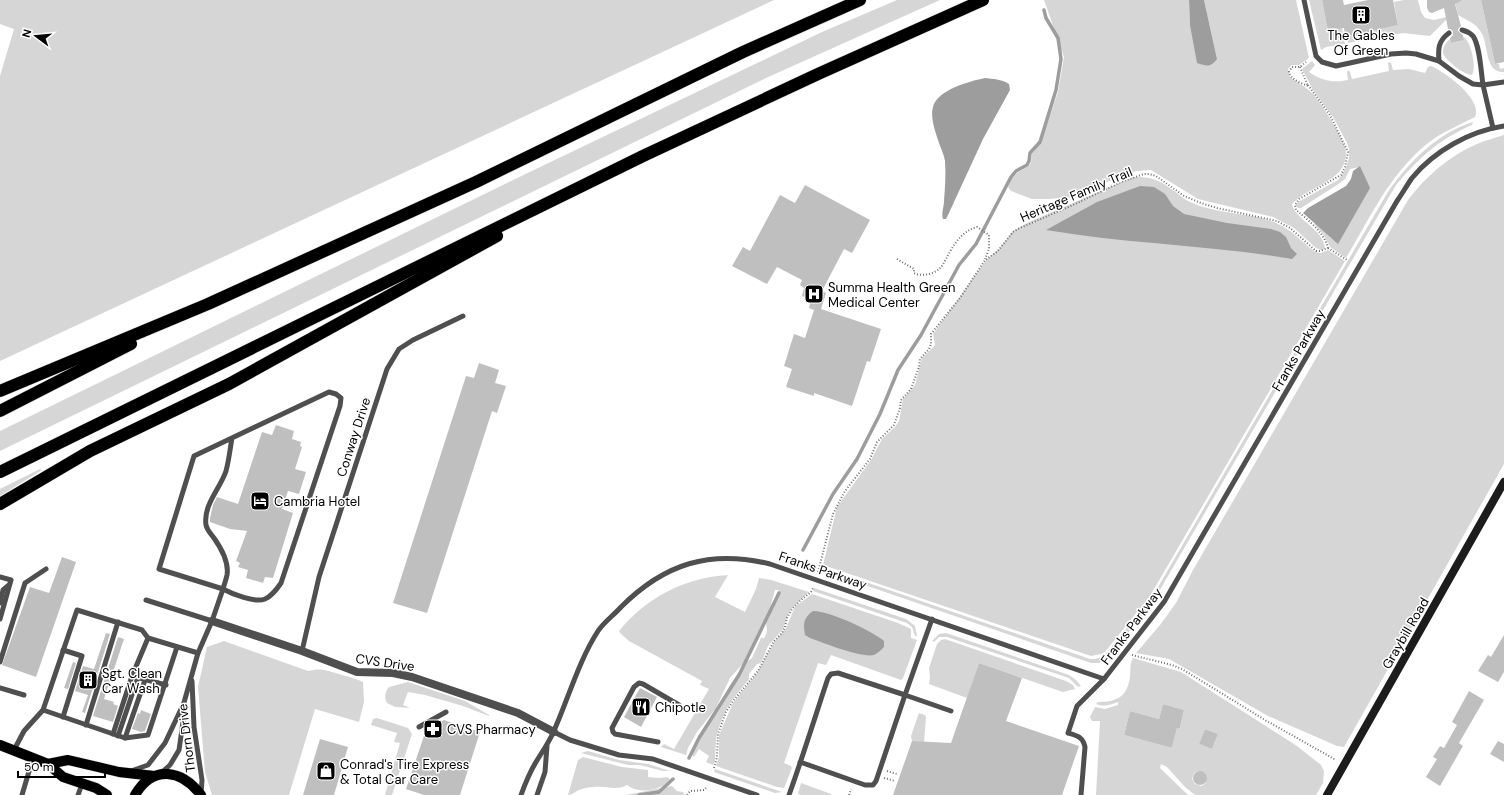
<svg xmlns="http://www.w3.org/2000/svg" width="1504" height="795" viewBox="0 0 1504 795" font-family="'DM Sans',sans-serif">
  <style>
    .green { fill: #d6d6d6; fill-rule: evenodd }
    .water { fill: #9d9d9d }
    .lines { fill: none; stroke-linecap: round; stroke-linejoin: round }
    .stream { stroke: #9d9d9d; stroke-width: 3.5 }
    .building { fill: #bfbfbf }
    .primary-casing { stroke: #dbdbdb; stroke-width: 11 }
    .highway-casing { stroke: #dbdbdb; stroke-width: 13 }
    .path { stroke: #717171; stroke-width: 2; stroke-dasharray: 1 2; stroke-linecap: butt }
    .lane { stroke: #4f4f4f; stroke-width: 5 }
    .street { stroke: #4f4f4f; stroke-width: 8 }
    .secondary { stroke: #1c1c1c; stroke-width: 8 }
    .primary { stroke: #000; stroke-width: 10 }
    .highway { stroke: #000; stroke-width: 12 }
    .labels { text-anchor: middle; stroke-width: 3; stroke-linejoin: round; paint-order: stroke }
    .poi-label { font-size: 13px; fill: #000; stroke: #fff; text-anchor: start }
    .street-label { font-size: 13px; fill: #000; stroke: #fff }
  </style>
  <rect width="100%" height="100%" fill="#fff"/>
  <g class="green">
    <polygon points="0,0 774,0 0,361 0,76 14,29 0,24"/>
    <polygon points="897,0 940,0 766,78 0,451 0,431 513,180 822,32"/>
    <path d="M1044,0H1189L1190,25L1217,59L1204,0H1296L1309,58L1299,65H1292L1288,69L1290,77C1297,82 1306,87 1312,93C1320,101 1345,140 1346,151C1347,158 1343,169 1338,173C1325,186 1305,190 1292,204C1295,220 1323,228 1325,248L1322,250L1316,248L1294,228L1273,217L1198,199L1151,170L1136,171L1121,176L1073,197L1049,199H1032L1011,191L1008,187L1012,178L1017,173L1029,166L1031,162L1032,154L1041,142L1058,92L1064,57Z"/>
    <polygon points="1309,0 1322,0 1328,31 1342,28 1345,44 1326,47 1321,50"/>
    <polygon points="1404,0 1418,0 1421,12 1425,18 1434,20 1447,17 1446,20 1430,36 1403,33 1348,43 1346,36 1353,35 1354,36 1372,33 1372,31 1398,25 1394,2"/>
    <path d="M1464,0H1481L1495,64H1499L1500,69L1504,68V72C1484,73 1489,44 1481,32C1476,23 1466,20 1458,15L1455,2Z"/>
    <path d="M1464,37C1471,42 1477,68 1472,75C1464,75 1445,60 1443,53C1443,47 1445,43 1450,39L1451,43L1464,40Z"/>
    <path d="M1312,61L1315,65L1309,72C1322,81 1333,83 1348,80L1347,73L1348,70L1350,72L1352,79L1389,71L1388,63L1389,62L1391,63L1393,70L1409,69L1425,73L1428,67L1431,66C1445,72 1483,99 1475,117C1462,124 1447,130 1435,138C1393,167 1371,216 1346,258L1330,247L1323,234L1316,226L1314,222L1338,243L1360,167L1350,169L1345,179L1340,183L1301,208H1298L1296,206L1298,202L1338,180L1345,170L1349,158V149L1347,143L1333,117L1313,90L1302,69Z"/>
    <path d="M1473,122L1472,125C1438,140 1420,157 1396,185L1154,600L1109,657L1099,663H1091L821,570L822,567L1090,659H1095L1104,656L1148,602L1158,587L1389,190C1411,160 1438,133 1473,122Z"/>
    <path d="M1504,135V464L1344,747L1337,746L1268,716L1169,659L1136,653L1160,625L1176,603L1193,570L1408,200C1426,176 1449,156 1477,144C1486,140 1495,138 1504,135Z"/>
    <path d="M1133,177C1154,176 1162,182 1177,193C1181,196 1185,200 1190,202C1218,215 1253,212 1278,224C1292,230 1303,243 1315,252L1321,253L1328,250L1345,261L1150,596L1105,652L1101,654L1091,656L823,565L837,507L871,460L882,439L895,427L899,421L903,399L915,385L922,358L935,345L933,334L987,259L999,249L1013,231L1027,223Z"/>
    <polygon points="40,469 42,470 0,496 0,489"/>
    <path d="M728,575L715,597L745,612L756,589L759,578L771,580L809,592L793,607L789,612L783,629L768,646L761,663L757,664L749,674V679L733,699L726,710L720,724L716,738L715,761L713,765L706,762L709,756L699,749L694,757L692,755L693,752L730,685L746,662L752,658L761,638H764C768,632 767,629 766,623C772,613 773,601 779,590H775L769,612L747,659L730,678L716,708L697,732L688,748L686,755L661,747L664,744L674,749L709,689L700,685L702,681L629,641L621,634L619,631C647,597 684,578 728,575Z"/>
    <polygon points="814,588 906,619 915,626 917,636 915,636 912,627 907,623 813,591"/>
    <polygon points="812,594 898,623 911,629 911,638 917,640 903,678 901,680 831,655 826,665 818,663 784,763 791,766 792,768 784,788 777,787 716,766 719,757 719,735 733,703 757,673 775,641 786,628 795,607"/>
    <polygon points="946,633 1069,675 1076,680 1081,686 1078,687 1069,678 947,637 939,637 934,642 932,641 939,634"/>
    <polygon points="945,639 1066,681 1073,685 1075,689 1063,692 979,663 967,698 929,684 930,677 929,668 937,644 941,640"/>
    <path d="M224,641L308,671C313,670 318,669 324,670C329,671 361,680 363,682L364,702L359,722L315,709L289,795H212L205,772L198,687L207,647Z"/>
    <path d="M1133,658L1181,672L1297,746L1321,765L1324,771L1323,783L1316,795H1195L1185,787L1167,767L1161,764L1160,768L1188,795H1096L1100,721H1092L1090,717L1095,707L1105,709L1118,705V702C1110,705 1104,707 1096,704L1098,702C1117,702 1127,697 1130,677C1131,670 1129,665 1133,658ZM1163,704L1184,710L1180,728H1177L1172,748L1124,735L1130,711L1159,719ZM1205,729L1218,734L1212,749L1199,744ZM1198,771L1205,773L1207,778L1205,784L1201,786L1195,784L1192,779L1194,773Z"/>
    <path d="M408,682L465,701L489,715V716L463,706L425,695L408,692L403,705L410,708L395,707L387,703C384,698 385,691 389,687Z"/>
    <polygon points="919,713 925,715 926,717 924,742 912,741 911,736"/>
    <polygon points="377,718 408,728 412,734 392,795 385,795 400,743 394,742 397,733 371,725 373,719"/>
    <polygon points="588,751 619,760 648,764 670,771 663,771 640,765 628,765 581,753"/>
    <path d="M583,757L622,767L648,770V777L660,778L667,777L670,779C667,782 664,786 660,787C650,792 636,792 627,785C617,791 606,786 595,787C590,787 584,788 579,790C574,792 573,795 568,795L578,760Z"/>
    <polygon points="715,769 782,792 775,793 714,772"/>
    <polygon points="801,783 831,794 832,795 801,795 798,794"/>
    <polygon points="672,786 677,791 683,792 685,795 626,795"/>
  </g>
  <g class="water">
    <path d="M1189,0H1204L1217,59C1210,68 1207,66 1197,63L1190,25Z"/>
    <path d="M985,78C993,79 1001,79 1009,84L1010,90L983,139L948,215L946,219H943C941,213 944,207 944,201C945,188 946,174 945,161C944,154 940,147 938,140C935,131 930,116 933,107C937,90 970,81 985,78Z"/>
    <polygon points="1360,166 1370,188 1338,244 1303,213 1308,208 1346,186 1351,179 1353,171"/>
    <path d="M1140,186L1154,187L1165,194L1173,206L1184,214L1227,223L1271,229L1280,232L1286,237L1291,248L1297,254L1292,259C1211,245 1128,244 1046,230L1097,202Z"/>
    <path d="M813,611C827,610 873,631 884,641V647C881,650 878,653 874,655C861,658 824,643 810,638L805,635C803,624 803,618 813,611Z"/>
  </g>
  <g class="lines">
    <g class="stream">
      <polyline points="803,550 833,494 857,459 880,414 898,370 921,335 959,265 976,244 1011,177 1016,171 1027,165 1029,161 1030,153 1040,142 1056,90 1061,59 1058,38 1046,18 1044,10"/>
      <polyline points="689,758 699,738 739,675 779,593"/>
      <polyline points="639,795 659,792 673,779"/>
    </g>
  </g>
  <g class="building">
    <polygon points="1322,0 1343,0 1344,5 1368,0 1393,0 1398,25 1372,31 1373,33 1354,36 1353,35 1345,36 1344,28 1328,31"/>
    <polygon points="1427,0 1463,0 1455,4 1461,26 1458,29 1458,31 1463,35 1464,40 1451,43 1450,38 1453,35 1453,32 1451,29 1448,29 1444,8 1432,13 1429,12 1427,8"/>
    <polygon points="1481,0 1504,0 1504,62 1495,64"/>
    <polygon points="805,185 870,220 852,253 844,249 822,291 826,293 821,309 881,329 870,362 867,361 852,406 814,393 814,396 786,387 792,369 784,366 794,334 805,338 814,310 809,308 811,299 802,296 804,288 800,285 802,280 777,267 767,284 732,266 743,247 750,251 780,195 795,203"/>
    <polygon points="479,363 499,370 495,383 506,386 497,413 492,411 427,613 393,603 466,376 474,378"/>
    <polygon points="276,425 294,431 292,439 301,442 300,446 302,447 295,469 306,472 299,494 288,491 282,509 293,513 273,578 265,577 263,583 246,578 248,570 238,567 240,563 236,561 247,531 230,529 210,522 210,518 213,505 217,497 238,504 262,432 272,435"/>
    <polygon points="62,557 76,562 36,677 2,665 30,587 49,593"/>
    <polygon points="106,633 110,634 85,713 82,712 88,695 75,691 83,666 94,669"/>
    <polygon points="1504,635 1504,672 1498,682 1478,671 1488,655 1491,657"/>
    <polygon points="118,637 124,639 104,699 114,702 113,704 118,706 113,722 93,716"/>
    <polygon points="73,662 76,663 68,689 64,688"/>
    <polygon points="979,663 1022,678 1006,721 1079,746 1062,795 893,795 912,741 951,743"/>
    <polygon points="640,688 657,697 641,727 624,717"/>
    <polygon points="1469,691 1484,700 1459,743 1463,746 1440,786 1426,777 1437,759 1433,757 1440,746 1444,748 1457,725 1452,722"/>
    <polygon points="1163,704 1184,710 1180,728 1177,728 1172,748 1124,735 1130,711 1159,719"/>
    <polygon points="141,710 151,714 145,731 141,732 132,729 138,713 140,714"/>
    <polygon points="444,720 480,732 460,795 424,795 406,789 427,727 433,724 434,725"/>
    <polygon points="1205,729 1218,734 1212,749 1199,744"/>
    <polygon points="320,739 348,747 334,795 303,795"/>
    <polygon points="1498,741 1504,744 1504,762 1490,754"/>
    <circle cx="1200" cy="778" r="7"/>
  </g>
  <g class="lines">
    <g class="primary-casing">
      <g id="primary">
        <polyline points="0,745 48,764 63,777 96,788 107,795"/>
        <polyline points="48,764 68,760 119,772 154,776"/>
        <path d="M135,795C153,764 182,770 201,795"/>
      </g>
    </g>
    <g class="highway-casing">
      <g id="highway">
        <polyline points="0,391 208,304 476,182 743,52 860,0"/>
        <polyline points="0,411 131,344"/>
        <polyline points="0,472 643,156 818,74 983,0"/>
        <polyline points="0,504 90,451 229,384 497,236"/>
      </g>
    </g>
    <g class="path">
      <path d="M1300,67L1308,86C1301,83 1291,80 1289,72L1292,67H1300L1306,62"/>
      <path d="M1308,85L1330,115L1348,152L1345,167L1341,175L1299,199L1295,205L1296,210C1308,220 1324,232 1328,248"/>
      <polyline points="1328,248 1347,260"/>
      <path d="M897,259L914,269V273C921,277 935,274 940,268C943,265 945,261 947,257C954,244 962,231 977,227L989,235V249L985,259"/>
      <polyline points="818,572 833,514 845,491 870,459 877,442 894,425 900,408 901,400 911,389 919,367 920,359 929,349 931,344 931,334 960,298 985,260 997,252 1013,232 1020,228 1073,205 1121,182 1144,174 1149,174 1156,176 1184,196 1201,203 1217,208 1277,221 1290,228 1316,251 1320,251 1328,248"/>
      <polyline points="1132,655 1172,665 1182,669 1265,720 1336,760"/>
      <polyline points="714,768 717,757 718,734 726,712 733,701 758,671 774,641 782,633 785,627 787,618 792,609 801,600 811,592 813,588"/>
      <polyline points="887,771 897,774"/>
      <polyline points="884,778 895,781"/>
      <polyline points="687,795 690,791 704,790 706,788"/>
      <polyline points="849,795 851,789"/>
    </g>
    <g class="lane">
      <polyline points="1304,0 1316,56 1322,62 1336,66 1391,54 1406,53 1416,54 1439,61 1459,76 1473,84 1483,85 1493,128"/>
      <path d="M1462,30C1466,31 1470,33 1473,36C1480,46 1481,72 1483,85L1504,82"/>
      <path d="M1439,61C1438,49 1438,41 1449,33"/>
      <polyline points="0,577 11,580 0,619"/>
      <polyline points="146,600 212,621"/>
      <polyline points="0,603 3,590 9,585"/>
      <polyline points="932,619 905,695 951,711"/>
      <polyline points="302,651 319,577 387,369 399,349 413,340 463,316"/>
      <polyline points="0,662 25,583 46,569"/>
      <polyline points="132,676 148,638"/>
      <polyline points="192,681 194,727 202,780 201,794"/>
      <polyline points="0,688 24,695"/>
      <polyline points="43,710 125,738 148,735 177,647"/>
      <polyline points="63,717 82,656 63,650"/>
      <polyline points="86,725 118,622"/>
      <polyline points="419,727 446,712"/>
      <polyline points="554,732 570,740 619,755 653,759 757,795"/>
      <polyline points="113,734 132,676 166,685"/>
      <polyline points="118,736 138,677"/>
      <polyline points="125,738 145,680"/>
      <polyline points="658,742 615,734 613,732 612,728 634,687 639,683 643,684 679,705"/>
      <polyline points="14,750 24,731 43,710 77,610 142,630 148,638 198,653"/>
      <polyline points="131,771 148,765 165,743 182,707"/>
      <path d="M161,773L170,765L179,750L183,722V706L198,653L212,621L223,589C232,594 255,603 265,599C272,596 277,589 281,583L340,406L341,398L336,394L329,392L194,456L159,569L223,589C224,585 226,580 227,575C229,563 221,548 214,538C211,534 207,530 206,525C203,505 220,489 226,471C229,460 230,449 232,438"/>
      <polyline points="22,795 33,758"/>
      <polyline points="78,795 82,784"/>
      <path d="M521,795C525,784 530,772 536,762C542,752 548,744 553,733C568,700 578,662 598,631C604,622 614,615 621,607C664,564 710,549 770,564L1104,679L1164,602L1397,201C1402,194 1407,185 1412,178C1434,151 1470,131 1504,126"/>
      <polyline points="537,795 545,772 547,746"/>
      <path d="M789,795C803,756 815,717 828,678L831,674L838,673L905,695L876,781L873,785H865L800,762"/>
      <path d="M1081,795L1085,747C1083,737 1078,736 1068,733L1077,706L1104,679"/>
    </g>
    <polyline class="street" points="212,621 302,651 357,672 393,673 412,677 518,713 554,732"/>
    <polyline class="secondary" points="1327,795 1504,482"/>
    <use href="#primary" class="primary"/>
    <use href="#highway" class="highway"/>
  </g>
  <defs>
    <g id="building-square" transform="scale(1)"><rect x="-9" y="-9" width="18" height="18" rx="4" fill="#000" stroke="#fff"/><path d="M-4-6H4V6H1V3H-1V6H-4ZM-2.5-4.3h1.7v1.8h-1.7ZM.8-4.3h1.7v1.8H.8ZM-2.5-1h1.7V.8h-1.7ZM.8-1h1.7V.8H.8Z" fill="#fff"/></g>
    <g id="hospital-square" transform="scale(1)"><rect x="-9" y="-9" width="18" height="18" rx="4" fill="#000" stroke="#fff"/><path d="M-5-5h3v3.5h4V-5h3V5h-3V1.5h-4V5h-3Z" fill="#fff"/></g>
    <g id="hotel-square" transform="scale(1)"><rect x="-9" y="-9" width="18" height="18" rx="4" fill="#000" stroke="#fff"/><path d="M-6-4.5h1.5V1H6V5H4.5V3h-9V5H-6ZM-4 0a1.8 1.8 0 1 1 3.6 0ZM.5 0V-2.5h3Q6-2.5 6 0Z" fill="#fff"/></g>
    <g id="restaurant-square" transform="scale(1)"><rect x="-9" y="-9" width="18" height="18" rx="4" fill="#000" stroke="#fff"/><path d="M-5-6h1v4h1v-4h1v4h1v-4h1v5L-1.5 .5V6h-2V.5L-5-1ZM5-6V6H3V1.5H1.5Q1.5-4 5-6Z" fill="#fff"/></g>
    <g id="pharmacy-square" transform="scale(1)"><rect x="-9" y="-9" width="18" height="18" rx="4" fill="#000" stroke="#fff"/><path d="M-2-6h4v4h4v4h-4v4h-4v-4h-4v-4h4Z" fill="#fff"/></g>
    <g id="shop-square" transform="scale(1)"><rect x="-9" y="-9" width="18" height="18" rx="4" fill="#000" stroke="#fff"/><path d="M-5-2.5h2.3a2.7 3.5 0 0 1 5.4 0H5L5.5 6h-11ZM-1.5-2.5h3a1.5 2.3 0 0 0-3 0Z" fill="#fff"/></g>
  </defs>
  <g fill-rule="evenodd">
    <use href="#building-square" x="1361" y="15"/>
    <use href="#hospital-square" x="814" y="294"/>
    <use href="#hotel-square" x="260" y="501"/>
    <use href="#building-square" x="88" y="680"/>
    <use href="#restaurant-square" x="641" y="707"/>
    <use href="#pharmacy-square" x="433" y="729"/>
    <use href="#shop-square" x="326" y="771"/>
  </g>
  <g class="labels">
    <g class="poi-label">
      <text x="1361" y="40" text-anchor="middle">The Gables<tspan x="1361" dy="15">Of Green</tspan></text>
      <text x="828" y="292">Summa Health Green<tspan x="828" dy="15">Medical Center</tspan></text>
      <text x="274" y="506">Cambria Hotel</text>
      <text x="102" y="678">Sgt. Clean<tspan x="102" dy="15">Car Wash</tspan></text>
      <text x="655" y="712">Chipotle</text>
      <text x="447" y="734">CVS Pharmacy</text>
      <text x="340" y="769">Conrad's Tire Express<tspan x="340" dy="15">&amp; Total Car Care</tspan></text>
    </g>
    <g class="street-label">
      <text transform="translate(1076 194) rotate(-23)" y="5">Heritage Family Trail</text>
      <text transform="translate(1298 350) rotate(-60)" y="5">Franks Parkway</text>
      <text transform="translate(353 437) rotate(-72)" y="5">Conway Drive</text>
      <text transform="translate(823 570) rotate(19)" y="5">Franks Parkway</text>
      <text transform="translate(1131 626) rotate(-53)" y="5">Franks Parkway</text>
      <text transform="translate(1405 633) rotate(-60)" y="5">Graybill Road</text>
      <text transform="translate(385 662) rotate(8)" y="5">CVS Drive</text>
      <text transform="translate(186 738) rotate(-97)" y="5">Thorn Drive</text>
    </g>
  </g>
  <g transform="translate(36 36) rotate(286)" stroke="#ffffff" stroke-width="3" paint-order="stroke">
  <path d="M0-3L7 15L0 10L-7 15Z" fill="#000000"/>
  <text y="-6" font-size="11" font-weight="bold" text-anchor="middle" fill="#000000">N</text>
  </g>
  <path d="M18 771v6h87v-6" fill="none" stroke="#000000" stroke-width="2"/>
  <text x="24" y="771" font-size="12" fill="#000000" stroke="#ffffff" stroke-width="3" paint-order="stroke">50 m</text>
</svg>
